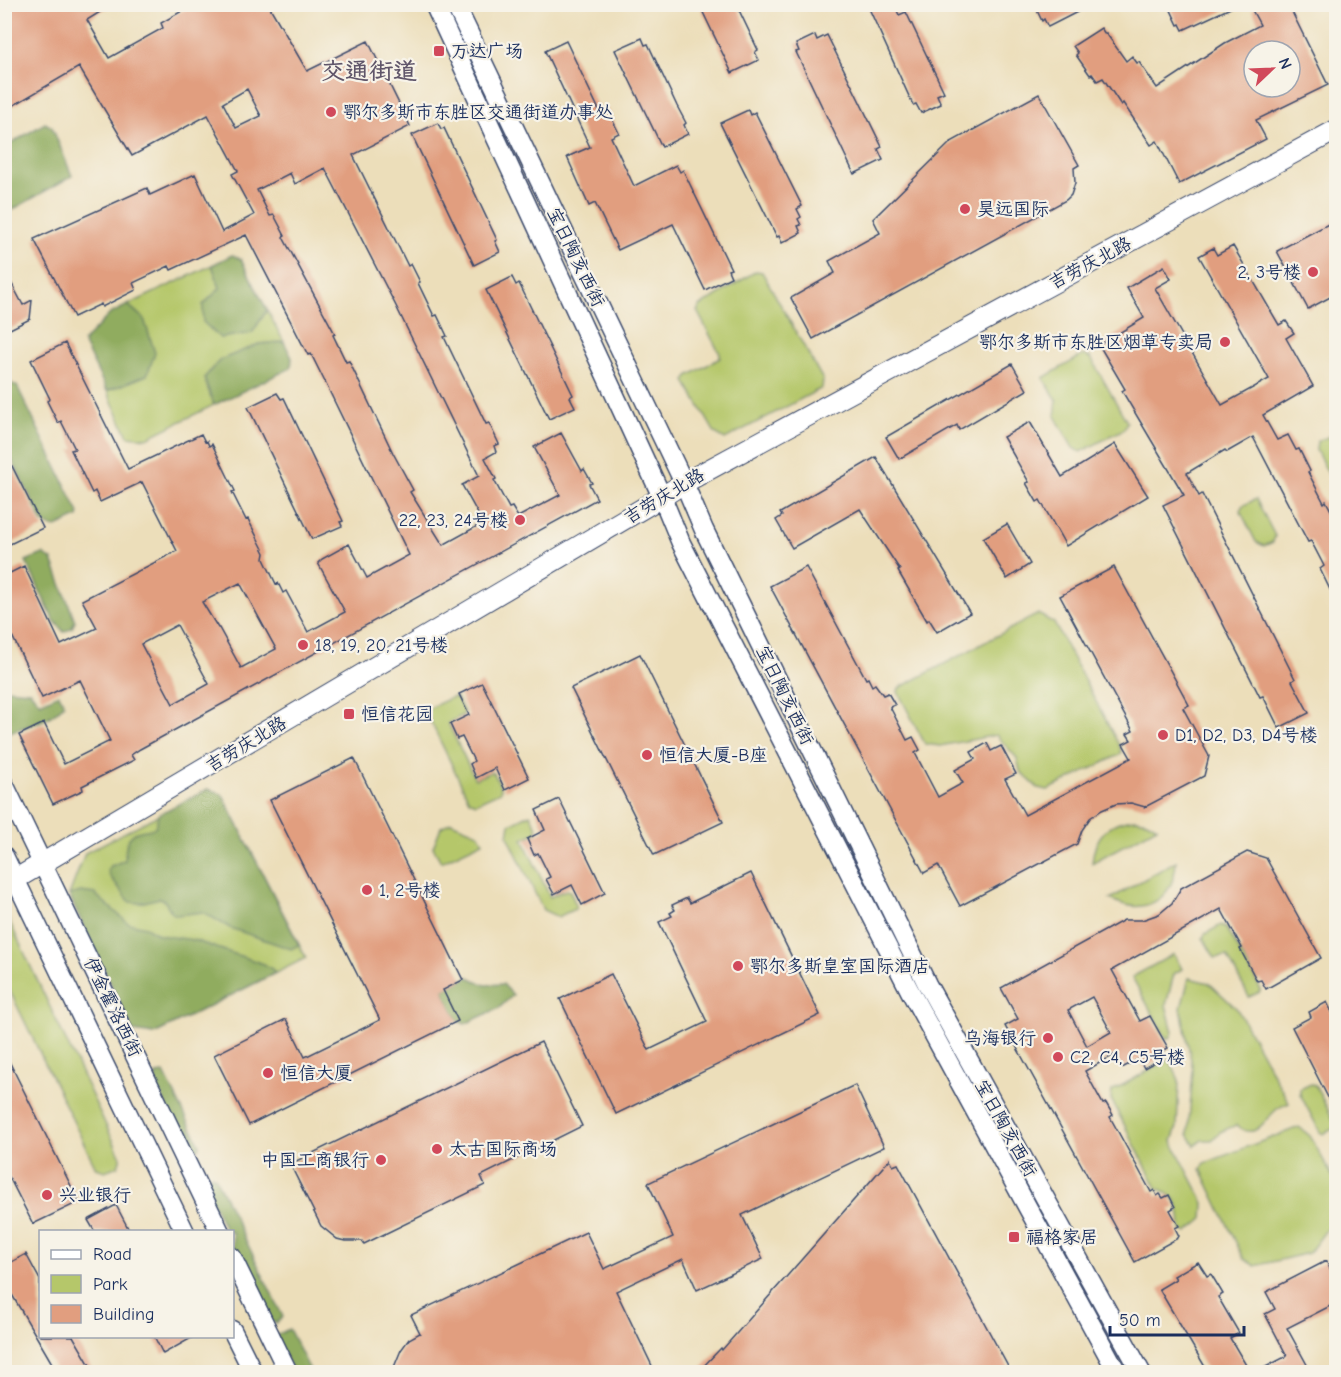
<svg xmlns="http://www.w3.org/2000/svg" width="1341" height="1377" viewBox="0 0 1341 1377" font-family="'Comic Neue','LXGW WenKai TC',sans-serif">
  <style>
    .green { fill: #b5c76a; stroke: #687b64; stroke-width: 1.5 }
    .forest { fill: #90ac5e; stroke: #566e5e; stroke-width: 1.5 }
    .building { fill: #e19e7f; fill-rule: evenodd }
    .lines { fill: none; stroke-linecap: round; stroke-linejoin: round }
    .tertiary-casing { stroke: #3a496c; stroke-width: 21 }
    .secondary-casing { stroke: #3a496c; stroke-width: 22 }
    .tertiary { stroke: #fff; stroke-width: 18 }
    .secondary { stroke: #fff; stroke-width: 20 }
    .poi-dot { fill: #d1495b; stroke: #f7f3e8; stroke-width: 2 }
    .labels { text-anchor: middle; stroke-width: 4.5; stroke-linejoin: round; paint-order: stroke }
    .poi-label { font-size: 18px; fill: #1b2f5e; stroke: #f7f3e8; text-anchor: start }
    .street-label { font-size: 18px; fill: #1b2f5e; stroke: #f7f3e8 }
    .district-label { font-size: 24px; font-weight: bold; fill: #60566a; stroke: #f7f3e8 }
  </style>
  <rect width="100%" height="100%" fill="#f7f3e8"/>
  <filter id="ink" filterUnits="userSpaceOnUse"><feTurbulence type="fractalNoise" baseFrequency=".0167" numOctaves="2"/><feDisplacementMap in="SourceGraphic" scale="12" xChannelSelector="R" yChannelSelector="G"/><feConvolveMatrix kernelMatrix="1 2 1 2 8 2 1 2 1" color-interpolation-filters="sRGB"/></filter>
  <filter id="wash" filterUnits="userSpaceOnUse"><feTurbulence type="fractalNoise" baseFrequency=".008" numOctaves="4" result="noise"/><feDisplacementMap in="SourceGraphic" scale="24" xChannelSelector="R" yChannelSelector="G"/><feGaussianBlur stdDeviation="1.35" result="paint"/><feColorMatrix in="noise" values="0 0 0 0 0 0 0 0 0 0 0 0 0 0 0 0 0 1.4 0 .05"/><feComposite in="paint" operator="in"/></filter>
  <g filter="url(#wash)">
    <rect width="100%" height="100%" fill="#ecdeba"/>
    <g class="green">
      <polygon points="212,265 220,288 203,305 220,338 252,333 267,310 284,342 258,344 204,378 214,405 147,438 128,436 107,391 147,375 144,319 128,305"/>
      <polygon points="756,271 762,272 823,380 822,388 725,439 715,433 685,381 688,376 720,358 720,354 697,311 700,306"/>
      <polygon points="1083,355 1091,358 1127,422 1124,429 1081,452 1073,448 1055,416 1057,400 1043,378"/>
      <polygon points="1331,436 1336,439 1336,488 1316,450 1317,441"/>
      <polygon points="1256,499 1275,536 1273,542 1264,546 1256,542 1241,512 1242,506"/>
      <polygon points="1038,614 1054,623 1120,747 1121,754 1048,790 1038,788 1020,771 1017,758 996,735 940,746 925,744 898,692 899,688"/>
      <polygon points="453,697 457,698 464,712 463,715 448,723 475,779 491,772 494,773 501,788 500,792 476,803 469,800 427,714 429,708"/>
      <polygon points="208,789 223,796 306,958 154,1034 69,895 85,853"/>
      <polygon points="530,814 537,828 537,832 523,839 550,897 566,890 570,891 576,905 575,909 558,917 543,910 508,836 510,824"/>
      <path d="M1136,819L1147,821L1157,827L1092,863C1094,836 1109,820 1136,819Z"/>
      <polygon points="451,822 478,833 483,842 441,862 433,847 441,827"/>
      <path d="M1176,861C1174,900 1145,917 1110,899Z"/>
      <polygon points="5,912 121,1157 118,1166 105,1171 96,1168 5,981"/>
      <polygon points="1221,925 1226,927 1260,988 1260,992 1249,997 1227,956 1215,958 1203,938 1205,934"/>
      <polygon points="1174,954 1182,969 1174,974 1166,1005 1173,1032 1170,1038 1166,1038 1132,977"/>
      <path d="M1189,978L1209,983L1237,1009L1289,1103C1285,1105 1279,1107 1276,1110C1263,1121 1256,1142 1236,1125L1220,1132L1212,1140H1202L1195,1146L1188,1134L1193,1070L1181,1008Z"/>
      <path d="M1169,1059L1179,1080L1177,1127L1172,1141L1204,1203L1203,1219L1187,1232L1181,1230C1180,1206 1180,1198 1157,1188L1111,1099L1112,1091Z"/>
      <polygon points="1311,1084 1315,1085 1335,1123 1335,1128 1323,1134 1320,1132 1300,1094 1300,1089"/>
      <polygon points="1299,1127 1310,1136 1335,1181 1332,1222 1309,1253 1255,1266 1244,1259 1201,1169 1205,1163"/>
    </g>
    <g class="forest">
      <polygon points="45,123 52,127 72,176 5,214 5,147"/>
      <polygon points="232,255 241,259 267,310 252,333 220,338 203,322 203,305 220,288 212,265"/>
      <polygon points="128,305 144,319 155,353 147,375 107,391 83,342 110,314"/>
      <polygon points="284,342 292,358 291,368 214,405 204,378 220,360 259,344"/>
      <polygon points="8,382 17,386 79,513 78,517 54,528 43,523 5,446 5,384"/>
      <polygon points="43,554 52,560 75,621 72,628 64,632 53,619 26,561"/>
      <path d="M6,689L30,691L40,703L59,694L64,704C51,721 30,725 10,732L5,729L4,691Z"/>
      <path d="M208,789L222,794L299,945L291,949L230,928L203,912L177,915L172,913L164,900L160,898L140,903L130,902L109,875L108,869L111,866L125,860C125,848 126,834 140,831C147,829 149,831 155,827L159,814Z"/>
      <polygon points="81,892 95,894 128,923 146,927 159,935 193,940 264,964 272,969 275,973 154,1034 133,1031 69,895"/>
      <polygon points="469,977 485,985 503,984 513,995 499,1008 465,1024 458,1021 443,990"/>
      <polygon points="164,1073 200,1145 199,1149 194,1151 187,1149 155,1082 156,1074"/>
      <polygon points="211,1175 215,1177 283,1317 276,1323 268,1321 233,1246 232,1232 226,1231 204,1185 205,1178"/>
      <polygon points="289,1329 311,1372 293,1372 275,1336"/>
    </g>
    <g id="blocks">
      <g class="building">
        <path d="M4,4H113L87,20L109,58L163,28L161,23L194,4H268L307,71L368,41L410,126L353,155L408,266L411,264L420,282L418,283L434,316L437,315L447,336L444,337L486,424L489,423L499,444L494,446L496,452L485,458L496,479L494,480L509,508L512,507L518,517L560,495L534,447L561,433L582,471L584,469L592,483L589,484L597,499L140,749L131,755L134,760L82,786L83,790L53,804L19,735L44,723L64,764L110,741L80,680L42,698L4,619V576L24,566L61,645L97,628L82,600L177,551L142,482L100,502L95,491L92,493L71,450L75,449L61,421L58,423L47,401L50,399L31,360L65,343L128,469L201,434L205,442L207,441L209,446L212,444L235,491L232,492L246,520L248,519L265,553L264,559L276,584L278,583L283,593L286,591L308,632L345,612L318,563L322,559L349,544L367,578L409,555L323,378L311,354L308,355L246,235L171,270L169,266L133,283L136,290L102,307L101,304L74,317L34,239L147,188L150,195L195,174L222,232L254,215L232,174L238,171L208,115L132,156L79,67L4,111ZM247,89L261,116L236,128L223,103ZM325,168L396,306L479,476L462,485L483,523L443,545L410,492L413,490L393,453L349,361L346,362L333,335L335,334L283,237L285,236L274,215L270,216L257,190L290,173L295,184ZM240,583L276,649L241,668L219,628H218L202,602ZM177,625L209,684L173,704L141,644Z"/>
        <polygon points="699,4 736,4 758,50 755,52 759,60 732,73"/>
        <polygon points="867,4 894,4 899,15 906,12 944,92 937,95 941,104 921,113 916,104 913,105"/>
        <polygon points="1034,4 1093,4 1048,27 1044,19 1042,21"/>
        <polygon points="1179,4 1239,4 1183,30 1180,24 1178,25 1170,8"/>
        <path d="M1264,4H1288L1328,85L1256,120L1266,139L1179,184L1157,141L1151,145L1123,103L1121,105L1103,78L1097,81L1092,74L1090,75L1076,55L1078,53L1073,46L1101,28L1105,34L1106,33L1126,61L1132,56L1137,63L1139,62L1157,88L1225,43L1260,25L1252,10ZM1254,51H1290V87H1254Z"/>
        <polygon points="815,35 817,40 827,35 882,147 878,149 883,160 854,174 796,52 799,51 796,44"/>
        <polygon points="642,38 645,45 648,44 677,106 686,123 684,125 688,134 662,147 615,50"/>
        <polygon points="566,41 600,112 607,109 619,133 611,137 634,186 676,165 680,172 683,170 731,269 728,270 731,277 705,290 673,224 618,250 595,203 589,206 567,157 590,147 545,51"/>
        <polygon points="1039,94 1079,165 1074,168 1075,183 1071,195 1066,200 813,339 791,298 835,273 829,261 880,233 873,219 951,142"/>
        <polygon points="748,110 750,115 755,112 802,206 797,209 801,217 798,219 801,225 798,226 801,233 782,243 779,236 777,237 720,123"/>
        <polygon points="438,123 441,129 444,128 497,240 495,241 500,252 474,265 412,135"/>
        <polygon points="1336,220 1336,294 1308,309 1277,251"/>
        <polygon points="1233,246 1279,325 1286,321 1294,333 1286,338 1313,386 1263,415 1277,440 1288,435 1296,450 1299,449 1310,471 1308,472 1324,503 1326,501 1336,520 1336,602 1320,569 1324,566 1311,541 1308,542 1253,437 1227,452 1225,450 1187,473 1199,496 1202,494 1295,679 1292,681 1309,713 1279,728 1263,696 1260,697 1163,505 1184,495 1122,391 1125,389 1099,345 1144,318 1127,288 1164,266 1171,279 1155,288 1222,405 1269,379 1199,256 1213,248 1217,255"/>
        <polygon points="4,269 23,305 32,300 30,319 4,332"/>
        <polygon points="512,277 516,285 519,283 573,395 570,397 575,407 549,419 486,290"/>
        <polygon points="1012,364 1027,390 959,430 957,425 899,459 886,437"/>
        <polygon points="277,393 281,399 284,398 343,521 340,522 342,526 312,539 248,407"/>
        <polygon points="1030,422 1062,477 1115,444 1148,496 1066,546 1040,500 1037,502 1026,483 1029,482 1003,437"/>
        <polygon points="4,450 43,528 10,544 4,534"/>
        <polygon points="876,457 970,613 937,632 929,619 927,621 898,571 900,570 860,509 792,548 776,520 782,516 780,513"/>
        <polygon points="1007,524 1030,564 1007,579 983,538"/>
        <polygon points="806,567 866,679 868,678 872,686 875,684 883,695 888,693 895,705 890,707 907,740 913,737 920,750 915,753 938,797 963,783 955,770 975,759 971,752 987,743 991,751 1001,746 1016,774 1005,779 1025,815 1131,758 1123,744 1131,740 1127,734 1133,731 1060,596 1114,567 1189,705 1183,708 1209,756 1204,776 1145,807 1131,803 1116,804 1102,810 1090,818 1082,830 1077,844 960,906 938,865 924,873 770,586"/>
        <polygon points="640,654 723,822 654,855 571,688"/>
        <polygon points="482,683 529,778 505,790 495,768 476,778 470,764 474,761 462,737 457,739 450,724 469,715 459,694"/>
        <polygon points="354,758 463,980 443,990 458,1021 249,1125 214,1055 286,1019 305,1057 380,1020 270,800"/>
        <polygon points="559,799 605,893 582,905 572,885 554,894 546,879 550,877 538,853 534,855 527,839 545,830 536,810"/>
        <path d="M1247,852L1266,858L1321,958L1266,989L1261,980L1257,981L1240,949L1242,948L1221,909L1112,970L1140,1021L1150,1016L1168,1048L1156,1055L1159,1060L1144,1068L1139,1059L1122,1068L1114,1055L1085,1071L1103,1104L1106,1103L1113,1115L1110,1117L1151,1192L1154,1190L1157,1196L1160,1194L1163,1198L1169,1195L1175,1207L1170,1210L1179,1226L1175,1228L1179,1236L1178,1238L1135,1262L1005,1026L1018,1019L1001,988L1124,920H1142L1159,914L1172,903L1181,888ZM1092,997L1111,1032L1087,1046L1068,1010Z"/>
        <polygon points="751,873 820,1015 616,1114 560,999 611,974 649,1050 707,1022 659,922 672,916 670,913 675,910 672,905 687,898 690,903"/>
        <polygon points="1327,1002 1336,1021 1336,1113 1292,1027 1311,1017 1309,1012"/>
        <polygon points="541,1042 582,1126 481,1176 485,1185 364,1244 362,1241 345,1241 337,1239 321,1226 290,1164"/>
        <polygon points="4,1051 79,1202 33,1224 4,1167"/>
        <polygon points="855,1085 884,1147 742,1215 763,1259 697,1290 683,1259 616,1291 655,1372 392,1372 401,1350 409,1339 420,1333 411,1315 586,1232 604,1269 673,1237 648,1183"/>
        <polygon points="890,1159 893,1166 898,1164 1011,1372 698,1372 721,1348 722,1350"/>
        <polygon points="116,1205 130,1232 95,1232 88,1220"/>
        <polygon points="26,1254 40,1280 40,1336 73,1336 94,1372 57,1372 4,1281 4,1266"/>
        <polygon points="1326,1261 1336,1280 1336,1303 1287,1328 1311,1372 1256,1372 1287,1356 1265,1314 1275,1309 1266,1292"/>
        <polygon points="1198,1262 1207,1276 1211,1274 1223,1294 1218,1297 1239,1333 1230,1338 1250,1372 1208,1372 1159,1289 1176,1279 1174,1276"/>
        <polygon points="154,1336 195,1336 163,1354"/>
      </g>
    </g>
  </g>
  <g filter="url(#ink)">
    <use href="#blocks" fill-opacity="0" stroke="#3a496c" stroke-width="1.5"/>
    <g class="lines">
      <g class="tertiary-casing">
        <g id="tertiary">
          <polyline points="434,4 662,497 681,543 910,991 1117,1372"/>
          <polyline points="455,4 684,483 704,530 927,984 1141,1372"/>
          <polyline points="4,784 220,1232"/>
          <polyline points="4,856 185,1232"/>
          <polyline points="232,1257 288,1372"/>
          <polyline points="232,1330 253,1372"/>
        </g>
      </g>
      <g class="secondary-casing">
        <polyline id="secondary" points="4,886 662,497 684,483 1336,130"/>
      </g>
      <use href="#tertiary" class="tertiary"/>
      <use href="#secondary" class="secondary"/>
    </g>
  </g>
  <g class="poi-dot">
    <rect x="433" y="45" width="12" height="12" rx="3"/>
    <circle cx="331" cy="112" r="6"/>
    <circle cx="965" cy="209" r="6"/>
    <circle cx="1313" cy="272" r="6"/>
    <circle cx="1225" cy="342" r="6"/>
    <circle cx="520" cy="520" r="6"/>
    <circle cx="303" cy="645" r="6"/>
    <rect x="343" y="708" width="12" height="12" rx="3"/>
    <circle cx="1163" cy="735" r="6"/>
    <circle cx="647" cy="755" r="6"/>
    <circle cx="367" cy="890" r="6"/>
    <circle cx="738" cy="966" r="6"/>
    <circle cx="1048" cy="1038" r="6"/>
    <circle cx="1058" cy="1057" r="6"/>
    <circle cx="268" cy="1073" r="6"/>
    <circle cx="437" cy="1149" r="6"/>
    <circle cx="381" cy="1160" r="6"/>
    <circle cx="47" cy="1195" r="6"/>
    <rect x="1008" y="1231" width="12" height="12" rx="3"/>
  </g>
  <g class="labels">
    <g class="poi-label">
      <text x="451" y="57">万达广场</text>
      <text x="343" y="118">鄂尔多斯市东胜区交通街道办事处</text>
      <text x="977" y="215">昊远国际</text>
      <text x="1301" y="278" text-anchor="end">2, 3号楼</text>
      <text x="1213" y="348" text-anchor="end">鄂尔多斯市东胜区烟草专卖局</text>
      <text x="508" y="526" text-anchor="end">22, 23, 24号楼</text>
      <text x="315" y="651">18, 19, 20, 21号楼</text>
      <text x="361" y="720">恒信花园</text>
      <text x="1175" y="741">D1, D2, D3, D4号楼</text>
      <text x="659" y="761">恒信大厦-B座</text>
      <text x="379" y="896">1, 2号楼</text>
      <text x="750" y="972">鄂尔多斯皇室国际酒店</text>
      <text x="1036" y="1044" text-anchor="end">乌海银行</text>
      <text x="1070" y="1063">C2, C4, C5号楼</text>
      <text x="280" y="1079">恒信大厦</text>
      <text x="449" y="1155">太古国际商场</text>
      <text x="369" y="1166" text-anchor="end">中国工商银行</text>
      <text x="59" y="1201">兴业银行</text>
      <text x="1026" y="1243">福格家居</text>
    </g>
    <g class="street-label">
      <text transform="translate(576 257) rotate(64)" y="6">宝日陶亥西街</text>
      <text transform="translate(1090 263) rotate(-28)" y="6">吉劳庆北路</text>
      <text transform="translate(664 496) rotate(-31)" y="6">吉劳庆北路</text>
      <text transform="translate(785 695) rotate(64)" y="6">宝日陶亥西街</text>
      <text transform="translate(246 744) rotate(-31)" y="6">吉劳庆北路</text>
      <text transform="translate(113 1007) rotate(64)" y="6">伊金霍洛西街</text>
      <text transform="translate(1006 1128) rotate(61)" y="6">宝日陶亥西街</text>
    </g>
    <g class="district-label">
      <text x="369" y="79">交通街道</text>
    </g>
  </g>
  <rect width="1341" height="1377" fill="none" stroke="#f7f3e8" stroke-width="24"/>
  <rect x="39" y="1230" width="195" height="108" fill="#f7f3e8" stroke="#9fa5b1" stroke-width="1.5"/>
  <rect x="51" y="1250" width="30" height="9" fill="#ffffff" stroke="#9fa5b1" stroke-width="1.5"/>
  <text x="93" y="1260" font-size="18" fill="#1b2f5e">Road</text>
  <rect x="51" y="1275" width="30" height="18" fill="#b5c76a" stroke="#9fa5b1" stroke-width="1.5"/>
  <text x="93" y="1290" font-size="18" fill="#1b2f5e">Park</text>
  <rect x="51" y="1305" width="30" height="18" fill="#e19e7f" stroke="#9fa5b1" stroke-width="1.5"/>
  <text x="93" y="1320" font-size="18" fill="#1b2f5e">Building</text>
  <g transform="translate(1272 69) rotate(67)"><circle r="28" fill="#f7f3e8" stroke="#9fa5b1" stroke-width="1.5"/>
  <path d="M0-4.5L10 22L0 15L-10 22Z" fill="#d1495b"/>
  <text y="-9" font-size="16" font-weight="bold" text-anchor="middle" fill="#1b2f5e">N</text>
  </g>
  <path d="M1110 1326v9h134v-9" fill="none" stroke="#1b2f5e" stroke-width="3"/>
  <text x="1119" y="1326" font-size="18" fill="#1b2f5e" stroke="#f7f3e8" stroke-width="4.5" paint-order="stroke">50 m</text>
</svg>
